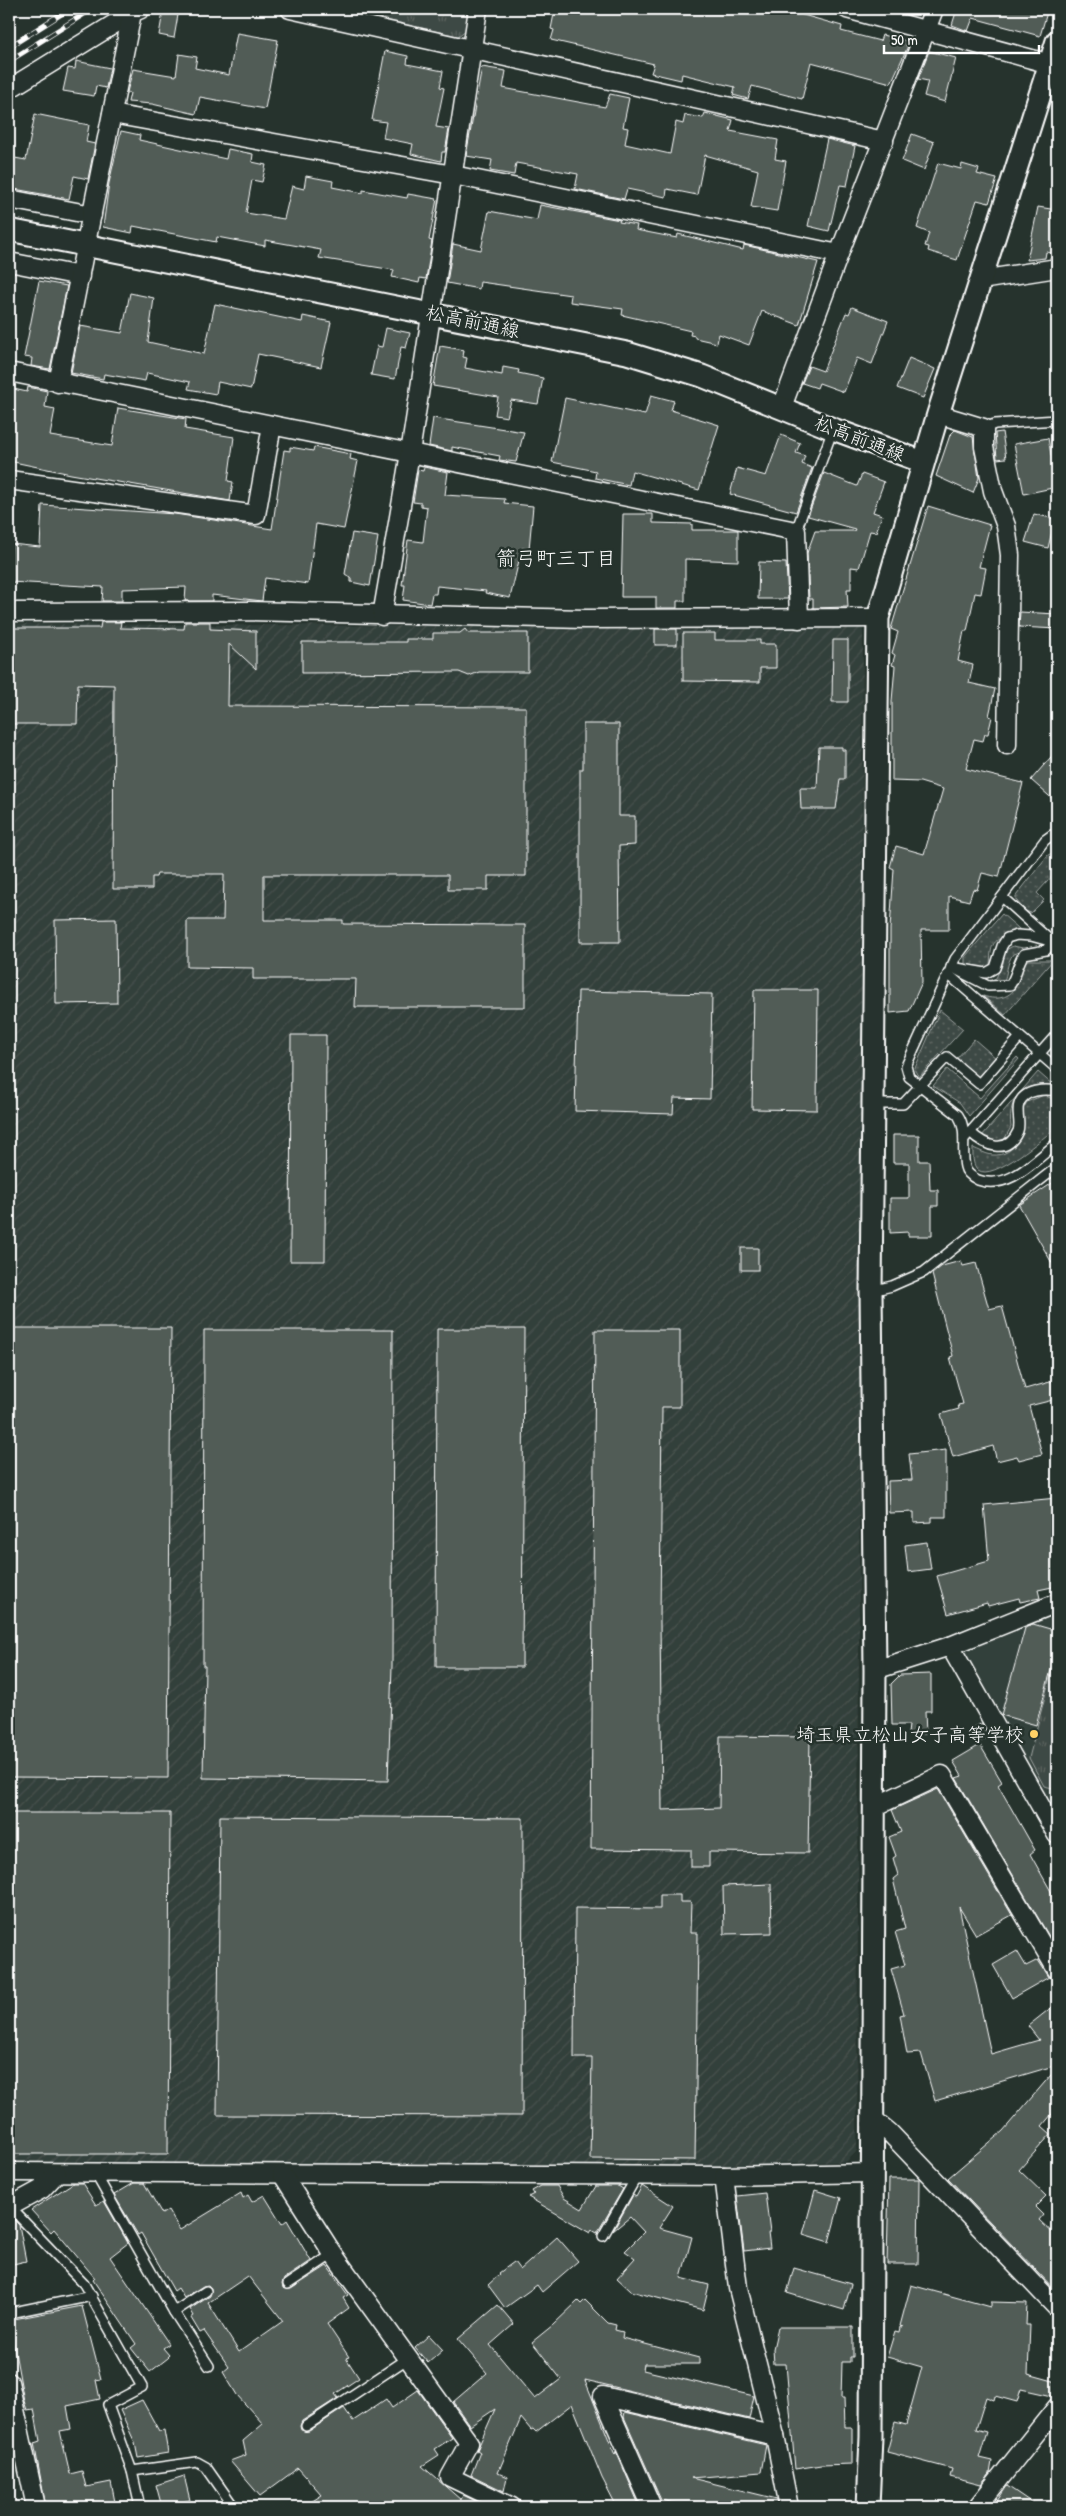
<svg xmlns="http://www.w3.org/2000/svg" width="1066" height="2516" viewBox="0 0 1066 2516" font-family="'Patrick Hand','Klee One',sans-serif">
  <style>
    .built { fill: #333f3a }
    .industrial { fill: url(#industrial-furrows) }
    .grass { fill: url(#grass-dots); stroke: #9ea4a2 }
    .park { fill: url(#park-tufts); stroke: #9ea4a2 }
    .building { fill: #515c57; stroke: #fff; fill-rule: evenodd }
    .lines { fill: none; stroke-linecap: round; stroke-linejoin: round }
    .service-casing { stroke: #fff; stroke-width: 12 }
    .minor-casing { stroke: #fff; stroke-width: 21 }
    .tertiary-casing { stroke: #fff; stroke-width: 25 }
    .service { stroke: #26332d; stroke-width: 9 }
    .minor { stroke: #26332d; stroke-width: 18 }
    .tertiary { stroke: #26332d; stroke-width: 21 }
    .rail-casing { stroke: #fff; stroke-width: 5.5 }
    .rail { stroke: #26332d; stroke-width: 4; stroke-dasharray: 11; stroke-linecap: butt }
    .poi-dot { fill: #ffd166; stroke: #26332d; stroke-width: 2 }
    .labels { text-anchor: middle; stroke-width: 5; stroke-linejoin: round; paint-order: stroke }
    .street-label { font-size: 19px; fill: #fff; stroke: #26332d }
    .poi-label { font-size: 19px; fill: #fff; stroke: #26332d; text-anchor: end }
    .neighbourhood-label { font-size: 20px; fill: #fff; stroke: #26332d }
  </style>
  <defs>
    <pattern id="industrial-furrows" width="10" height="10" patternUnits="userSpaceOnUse" patternTransform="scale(1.25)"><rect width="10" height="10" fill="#333f3a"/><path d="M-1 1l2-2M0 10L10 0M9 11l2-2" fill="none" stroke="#47524e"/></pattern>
    <pattern id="grass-dots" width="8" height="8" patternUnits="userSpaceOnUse" patternTransform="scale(1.25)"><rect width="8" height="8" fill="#3e4944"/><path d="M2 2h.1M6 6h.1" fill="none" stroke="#5b6460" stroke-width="1.8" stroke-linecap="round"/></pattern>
    <pattern id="park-tufts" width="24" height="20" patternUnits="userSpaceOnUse" patternTransform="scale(1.25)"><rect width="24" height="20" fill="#3e4944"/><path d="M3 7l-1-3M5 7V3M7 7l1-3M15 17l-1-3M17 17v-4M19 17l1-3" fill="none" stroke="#5b6460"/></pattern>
  </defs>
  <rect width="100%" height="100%" fill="#26332d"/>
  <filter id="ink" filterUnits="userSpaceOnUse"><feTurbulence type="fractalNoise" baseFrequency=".02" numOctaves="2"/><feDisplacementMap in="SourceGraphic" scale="10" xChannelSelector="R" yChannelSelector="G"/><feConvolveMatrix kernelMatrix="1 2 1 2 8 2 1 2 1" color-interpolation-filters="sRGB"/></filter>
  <g filter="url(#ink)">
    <polygon class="built" points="1057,1614 1057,1819 963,1650"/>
    <polygon class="industrial" points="9,624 863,628 857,2151 846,2162 780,2163 765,2165 750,2171 9,2169"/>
    <g class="grass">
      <polygon points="1055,852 1057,853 1057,871 1037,893 1044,900 1031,913 1025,911 1016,900 1016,896 1048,855"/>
      <path d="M1002,914L1026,935C1013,935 993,934 991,952C990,958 991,962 989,968L977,970L965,966V957Z"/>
      <path d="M1013,946L1028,949L1013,954C1006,964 1008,973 1003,983H984L996,978L1003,963L1004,951Z"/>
      <path d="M1027,960H1053L1005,1015L983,996C998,1001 1014,998 1018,980C1020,975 1018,970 1021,964Z"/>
      <polygon points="940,1010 963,1029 919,1077 915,1071 915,1068"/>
      <polygon points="974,1039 997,1059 980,1079 957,1058"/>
      <polygon points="1017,1057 1019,1059 969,1116 960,1103 933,1086 947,1069 980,1098"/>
      <path d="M1038,1072L1054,1086C1025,1080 1007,1097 1011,1127L1004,1140L994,1143L981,1137Z"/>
      <path d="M1044,1095L1057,1101V1127C1044,1137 993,1182 978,1170C972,1165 973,1155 973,1148C979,1150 985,1154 992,1155C1016,1157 1026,1131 1022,1111L1027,1102Z"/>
    </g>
    <g class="park">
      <polygon points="336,9 469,9 466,30 458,36"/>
      <polygon points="1057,1650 1057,1789 1044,1786 1029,1758"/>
    </g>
    <g class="building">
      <polygon points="555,9 789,9 789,11 842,26 841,31 880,41 882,35 907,41 906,46 908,46 891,83 811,62 802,99 752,86 748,99 733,95 735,87 682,74 681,80 651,73 654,64 551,40 554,30 551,29"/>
      <polygon points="957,9 1048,9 1040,36 973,18 968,31 952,25"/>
      <polygon points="163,12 178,15 174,38 159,35"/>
      <polygon points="237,33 278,40 265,109 200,97 196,114 152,104 128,102 130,93 127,92 133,69 176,76 179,54 197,57 195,68 229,75"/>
      <polygon points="385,51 408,56 407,64 443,71 440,87 444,88 436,127 449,129 445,152 442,152 441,161 411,154 413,144 383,138 386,122 372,120"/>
      <polygon points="929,51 956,58 945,102 924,96 928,81 918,79"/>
      <polygon points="76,61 110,68 106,88 96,86 94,96 63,91 68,68 75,69"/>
      <polygon points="482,67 506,71 503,88 605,107 610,94 629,98 623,127 628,128 625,144 670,154 676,122 683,124 685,115 703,118 705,113 733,120 730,131 778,140 775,159 786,161 777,211 751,207 758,170 705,155 697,195 667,189 666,197 627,189 624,199 575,189 578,174 516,163 514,175 490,171 492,160 466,156"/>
      <polygon points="35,114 89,125 86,142 95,144 88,179 74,176 69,199 9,188 9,157 26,160"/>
      <polygon points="121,131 140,135 139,140 226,159 228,149 253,154 252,162 266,165 262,182 252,180 246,213 284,219 292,186 304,189 306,176 333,181 332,187 363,193 363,190 407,198 408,194 437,199 429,240 432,241 426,279 420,278 419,283 392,277 394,270 319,258 321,250 265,240 265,246 217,237 216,242 133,226 132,233 103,227 109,183"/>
      <polygon points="912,134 934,142 924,170 902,161"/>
      <polygon points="827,139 855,146 847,186 840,185 829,231 808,226"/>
      <polygon points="938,163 961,169 962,164 979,169 977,174 997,179 989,203 977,200 957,260 928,251 929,247 925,246 929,233 917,228"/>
      <polygon points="540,205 620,220 619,222 637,225 636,230 677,238 678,234 743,250 744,245 818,262 799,325 762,311 749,345 719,334 717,343 695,338 695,336 690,335 691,331 622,315 623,309 570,302 571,295 480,282 479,289 447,283 453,244 481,250 489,211 537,220"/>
      <polygon points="1038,207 1057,210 1057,254 1046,252 1045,258 1027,260"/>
      <polygon points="39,281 67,286 50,369 31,366 32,358 24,357"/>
      <polygon points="130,293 154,298 148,342 204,354 215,304 302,322 303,316 331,322 321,367 258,354 251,389 218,382 216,394 188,389 190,382 147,373 145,381 104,374 103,379 71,373 80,326 122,333"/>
      <polygon points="852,307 888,321 872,364 857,358 844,392 819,383 817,388 802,383 809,366 823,371 846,313 849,314"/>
      <polygon points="386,328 410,333 406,348 401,347 395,379 371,375 377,346 382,347"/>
      <polygon points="440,346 464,350 463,357 467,358 465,368 502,375 503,367 519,370 518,373 543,378 538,404 511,400 507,417 495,415 498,397 433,386"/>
      <polygon points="909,358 935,369 923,398 897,388"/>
      <polygon points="28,387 47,391 45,407 55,409 50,436 112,446 118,408 186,419 185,429 234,437 228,481 233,482 230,501 71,474 9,461 9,388 27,392"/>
      <polygon points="651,395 674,401 671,410 719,425 699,490 632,471 629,485 595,478 596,471 552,462 565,398 645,415"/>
      <polygon points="433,418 524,432 516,462 499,460 500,456 452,447 452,451 429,446"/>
      <polygon points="955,430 973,437 979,478 973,493 936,476 950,435"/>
      <polygon points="1002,432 1006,458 997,459 995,433"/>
      <polygon points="781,435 800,443 796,453 805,456 802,464 812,468 796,512 730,494 737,468 766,476"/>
      <polygon points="1048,438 1057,487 1024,494 1014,444"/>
      <polygon points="290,447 313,451 314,447 351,454 350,459 358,461 344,529 316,524 308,584 265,578 262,601 212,595 212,601 185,601 186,587 122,589 122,601 102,601 103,587 9,582 11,544 40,547 42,505 175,514 272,529 284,450 290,451"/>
      <polygon points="424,467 448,472 445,495 505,499 504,503 533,506 529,549 522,548 510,598 485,593 486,591 437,586 436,594 432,594 430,604 403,600 405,585 402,585 408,540 423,542 427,507 421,506 421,503 413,502 418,470 423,471"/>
      <polygon points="824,473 857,486 862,474 884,482 873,512 882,515 876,532 870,531 859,568 851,567 851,589 847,589 848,607 813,608 813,599 809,599 807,553 815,531 854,531 855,529 808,516"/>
      <polygon points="928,506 990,525 979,567 986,568 981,594 975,593 967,631 964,631 958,661 973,665 969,683 995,689 989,716 992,717 988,734 985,734 983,741 974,739 966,769 1023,783 999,877 982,873 977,890 973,889 969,901 949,896 949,930 921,930 922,982 909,1011 890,1013 890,929 894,869 890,867 896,846 924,854 943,789 920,782 892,781 892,701 895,666 892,665 895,655 892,653 898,632 891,629"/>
      <polygon points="623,514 653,514 653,523 692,524 692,530 738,530 738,561 685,559 685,601 677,601 677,608 656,608 656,597 621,597"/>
      <polygon points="1034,514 1055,519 1048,548 1025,542"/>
      <polygon points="352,533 378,537 370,586 351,582 351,578 345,574"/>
      <polygon points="759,562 786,563 788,599 758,599"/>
      <polygon points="1020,612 1057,614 1057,629 1019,627"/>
      <polygon points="101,622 121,622 120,628 184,629 185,622 210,622 210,629 256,631 256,669 229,644 228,706 526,707 526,876 488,876 488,890 448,890 448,875 264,875 264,920 343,920 343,924 525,925 525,1007 355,1007 356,979 253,979 253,968 187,967 187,920 223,920 224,874 157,874 156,877 152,877 152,889 113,889 114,685 78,684 77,724 9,724 9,628 100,628"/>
      <polygon points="465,629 468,633 528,633 528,672 479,672 469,676 459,672 302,673 302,642 406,642 406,639 433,639 433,633 460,633"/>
      <rect x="655" y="629" width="22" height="16"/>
      <polygon points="683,633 715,633 715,640 760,640 760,644 776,644 776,668 760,668 760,682 683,681"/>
      <polygon points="833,640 848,640 848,702 832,702"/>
      <polygon points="583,724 619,724 619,816 635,816 635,845 619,846 620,942 580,942 580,769 583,769"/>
      <polygon points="819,747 842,747 842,750 845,750 845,779 840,779 836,809 801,809 800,788 817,788"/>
      <polygon points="1057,750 1057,803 1031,780"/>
      <polygon points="116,919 117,1003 56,1004 55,920"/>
      <polygon points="754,990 818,990 817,1110 752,1109"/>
      <polygon points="578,991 712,994 710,1099 674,1098 673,1114 575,1111"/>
      <polygon points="291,1035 326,1035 325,1261 290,1261"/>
      <polygon points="893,1135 919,1135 919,1161 929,1161 930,1190 938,1190 938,1206 932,1206 932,1236 908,1236 908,1232 890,1233 890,1198 909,1198 909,1163 893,1163"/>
      <polygon points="1057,1180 1057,1272 1019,1205"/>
      <rect x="741" y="1248" width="17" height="22"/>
      <polygon points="961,1261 963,1266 976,1263 989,1309 1002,1306 1025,1389 1057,1380 1057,1399 1029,1406 1042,1454 1019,1460 1017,1456 997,1461 993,1446 953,1457 941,1414 959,1409 958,1405 963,1404 950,1357 953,1356 932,1274 942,1266"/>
      <polygon points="9,1328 171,1328 168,1778 9,1777"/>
      <polygon points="437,1329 524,1329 522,1667 436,1667"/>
      <polygon points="204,1330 393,1330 392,1666 388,1781 203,1778 205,1666 203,1666"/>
      <polygon points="595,1330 680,1330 680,1407 662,1407 660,1621 662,1810 719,1808 720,1736 810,1737 808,1853 709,1852 709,1867 691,1867 691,1850 591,1849"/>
      <polygon points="946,1450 946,1517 932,1517 932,1522 914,1523 914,1512 889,1513 888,1481 912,1480 909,1454"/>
      <polygon points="1057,1498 1057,1586 1038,1590 1040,1598 1020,1602 1019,1598 988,1606 987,1603 948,1614 937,1576 989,1561 984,1505"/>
      <polygon points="927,1542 931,1569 908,1572 905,1545"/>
      <polygon points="1033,1624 1057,1631 1057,1648 1036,1725 1001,1715 1025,1628"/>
      <polygon points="931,1674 931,1711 925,1711 926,1734 908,1734 909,1725 892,1725 891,1684 900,1675"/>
      <polygon points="982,1723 989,1737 976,1744 969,1730"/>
      <polygon points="980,1745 1002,1782 998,1785 1035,1850 1030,1854 1057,1902 1057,1950 956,1778 962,1776 953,1761"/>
      <polygon points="938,1789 1012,1915 976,1935 959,1907 991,2054 1039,2040 1028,2026 1057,2003 1057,2065 935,2101 921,2053 907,2054 900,2015 904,2014 891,1969 905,1965 895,1932 905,1929 893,1879 898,1875 893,1858 896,1856 889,1837 901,1832 892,1810"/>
      <polygon points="9,1813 170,1813 168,2154 9,2154"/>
      <polygon points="220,1816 523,1818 522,2116 217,2115"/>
      <polygon points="771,1884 772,1933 724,1934 723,1886"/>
      <polygon points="660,1895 680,1895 680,1902 691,1902 690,1933 698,1933 695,2160 590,2159 592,2058 574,2058 575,1908 660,1909"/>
      <polygon points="1017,1951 1026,1966 1038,1960 1049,1977 1012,1998 993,1965"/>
      <polygon points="1057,2068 1057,2108 1042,2126 1051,2134 1019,2170 1046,2196 1035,2207 1043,2215 1039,2220 1057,2237 1057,2292 948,2178 1003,2131"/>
      <polygon points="889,2179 919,2179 918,2264 887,2264"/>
      <polygon points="73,2183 82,2183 96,2205 104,2201 128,2243 110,2257 169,2344 163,2348 169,2355 167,2357 168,2358 150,2372 131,2348 136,2344 93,2280 95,2278 54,2229 51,2232 31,2210"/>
      <path d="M134,2183H144L162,2214L168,2210L180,2230L241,2193L243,2198L248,2195L252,2202L264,2195L282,2224L287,2220L311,2261L284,2279L282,2284L283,2288L291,2289L327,2266L348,2295L343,2298L349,2308L327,2324L349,2357L346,2358L359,2378L335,2394L338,2398L302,2421L300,2426L301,2430L309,2431L344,2408L353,2421L386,2399L392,2408L418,2390L452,2438L435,2449L439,2455L422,2466L461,2500L463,2495L488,2507H303L322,2495L298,2468L260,2496L230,2461L246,2455L243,2441L263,2424L237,2395L223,2372L229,2367L204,2331L200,2333L191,2318L194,2316L190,2309L210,2296L211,2288L208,2285L203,2286L184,2298L178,2288L174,2291L141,2233L138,2235L114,2195ZM248,2276L283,2321L239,2352L208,2303Z"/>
      <polygon points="541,2186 557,2186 564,2198 582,2209 596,2186 618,2186 623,2189 597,2233 592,2230 590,2233 528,2197 534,2194 532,2191"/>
      <polygon points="642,2186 673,2206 659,2228 692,2237 681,2278 709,2285 703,2310 631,2291 617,2278 635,2258 625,2251 644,2232 630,2217 613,2231 633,2195 636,2197"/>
      <polygon points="815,2190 841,2198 829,2242 803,2234"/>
      <polygon points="765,2193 770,2232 768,2232 770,2248 744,2251 737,2196"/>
      <polygon points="11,2217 19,2225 26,2261 9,2265 9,2218"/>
      <polygon points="557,2237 578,2261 542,2292 537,2285 505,2308 488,2285 500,2274 499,2273 514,2262 520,2270"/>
      <polygon points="794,2268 851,2284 844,2310 787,2293"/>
      <polygon points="911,2285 991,2307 991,2302 1027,2303 1026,2325 1030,2325 1028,2374 1057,2382 1057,2397 1021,2389 1017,2402 995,2396 994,2400 986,2397 976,2429 987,2432 979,2458 992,2461 990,2474 981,2485 950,2477 952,2469 887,2452 895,2422 906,2425 922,2367 887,2357 895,2331 899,2332 900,2327 903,2327 900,2326"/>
      <polygon points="585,2300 608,2323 616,2325 615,2330 623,2332 622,2338 699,2358 699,2364 644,2364 643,2370 754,2396 749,2419 585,2380 615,2455 616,2451 640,2507 617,2507 602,2478 572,2404 536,2432 533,2429 531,2430 521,2418 498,2473 507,2477 504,2491 471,2475 480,2452 477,2450 495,2409 470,2426 453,2402 487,2373 458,2339 498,2305 514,2324 490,2345 535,2399 561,2379 532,2342 553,2325 578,2301 581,2304"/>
      <polygon points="82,2306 101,2379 96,2380 100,2399 67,2406 71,2429 60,2431 70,2474 82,2471 86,2487 111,2482 116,2507 46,2507 34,2443 40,2441 34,2409 27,2410 24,2401 9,2320"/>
      <polygon points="778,2327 853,2327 853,2357 850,2357 850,2362 842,2362 841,2398 844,2398 845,2427 852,2427 852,2464 821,2465 795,2469 786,2364 774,2364 773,2349"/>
      <polygon points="429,2335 443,2350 428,2363 415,2348"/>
      <polygon points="142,2400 159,2431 164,2430 168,2453 138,2458 135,2443 120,2410"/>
      <polygon points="625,2412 766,2445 761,2472 691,2478 777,2499 778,2507 690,2507 661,2500 624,2417"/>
      <polygon points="184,2476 190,2500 162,2507 156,2485"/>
      <polygon points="1007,2486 1016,2492 1038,2507 993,2507"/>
    </g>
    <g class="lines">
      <g class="service-casing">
        <g id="service">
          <polyline points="984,428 995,424 1057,420"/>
          <polyline points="796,531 833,429"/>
          <path d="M1057,836L1052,835L1045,840L955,959L906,1066L909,1077L958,1115C968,1130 961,1149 965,1167C966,1173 972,1177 978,1180C1009,1191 1035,1160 1057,1143"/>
          <polyline points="1002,897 1051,941"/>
          <path d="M1053,942L1031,936L1017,935L1007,938L1002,946L995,968L986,973L951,967L988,986L1010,985C1017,975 1017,964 1024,954L1046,950L1057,937"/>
          <polyline points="948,974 1057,1069"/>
          <polyline points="873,1104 903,1104 947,1057 979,1084 1020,1037"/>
          <path d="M970,1132C985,1146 1007,1156 1018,1131C1021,1123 1016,1112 1019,1104C1024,1089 1045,1089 1057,1091"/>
          <polyline points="964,1139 1057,1034"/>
          <polyline points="871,1291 892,1286 924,1272 1057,1167"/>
          <polyline points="95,2173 174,2312 209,2366"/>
          <polyline points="10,2207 84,2284 142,2387 108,2405 132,2471 140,2507"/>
          <polyline points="603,2236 637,2176"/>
          <polyline points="288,2284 333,2254"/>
          <polyline points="174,2312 206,2291"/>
          <polyline points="9,2313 92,2296"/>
          <polyline points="306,2426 407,2359"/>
          <polyline points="132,2471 197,2462 206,2467 234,2507"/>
        </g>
      </g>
      <g class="minor-casing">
        <g id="minor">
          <polyline points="290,9 884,141"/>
          <polyline points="847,9 1050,64"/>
          <polyline points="9,89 132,13"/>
          <polyline points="112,114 453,175 839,254"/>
          <polyline points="9,199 92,215"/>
          <polyline points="9,262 80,276"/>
          <polyline points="981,280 1057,268"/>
          <polyline points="9,372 796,531 799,619"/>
          <polyline points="58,383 132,13 141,9"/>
          <polyline points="782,407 839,254 934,9"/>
          <polyline points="938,414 984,428 984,447 993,491 1006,526 1010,555 1007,745"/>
          <polyline points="9,480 256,515 272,425"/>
          <polyline points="9,612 249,611 585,619 878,618"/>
          <polyline points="382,616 410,453 478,9"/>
          <polyline points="950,1646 1057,1835"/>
          <polyline points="875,1670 950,1646 1057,1603"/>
          <polyline points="874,1807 942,1775 1057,1970"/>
          <polyline points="872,2118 889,2132 1057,2308"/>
          <polyline points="9,2172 724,2176 872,2173"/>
          <polyline points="282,2174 333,2254 469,2443 450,2477 512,2507"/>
          <polyline points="724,2176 738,2288 775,2436 789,2507"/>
          <polyline points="9,2207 42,2189 57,2173"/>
          <polyline points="9,2382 36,2507"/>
          <polyline points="652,2507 603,2396 775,2436"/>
          <polyline points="977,2507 1057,2407"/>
        </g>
      </g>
      <g class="tertiary-casing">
        <g id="tertiary">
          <polyline points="9,230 627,353 702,376 833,429 923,462"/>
          <polyline points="868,2507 871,2437 875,1670 871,1291 878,618 938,414 1057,41"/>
        </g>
      </g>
      <use href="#service" class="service"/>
      <use href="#minor" class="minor"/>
      <use href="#tertiary" class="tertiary"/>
      <g class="rail-casing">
        <g id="rail">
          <polyline points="9,47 69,9"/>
          <polyline points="9,61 92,9"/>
        </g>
      </g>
      <use href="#rail" class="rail"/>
    </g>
  </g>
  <circle class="poi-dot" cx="1034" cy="1734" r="5"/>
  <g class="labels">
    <g class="street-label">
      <text transform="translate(473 321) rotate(12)" y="7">松高前通線</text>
      <text transform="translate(860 438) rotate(21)" y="7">松高前通線</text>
    </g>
    <g class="poi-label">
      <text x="1024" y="1741">埼玉県立松山女子高等学校</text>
    </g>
    <g class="neighbourhood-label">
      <text x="556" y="565">箭弓町三丁目</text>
    </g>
  </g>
  <rect width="1066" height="2516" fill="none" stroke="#26332d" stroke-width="30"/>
  <rect x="15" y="15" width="1036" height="2486" fill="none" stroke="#fff" stroke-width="2" filter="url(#ink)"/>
  <path d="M884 45v8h155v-8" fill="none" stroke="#ffffff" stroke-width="2.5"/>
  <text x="891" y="45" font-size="15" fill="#ffffff" stroke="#26332d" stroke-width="4" paint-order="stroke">50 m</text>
</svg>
